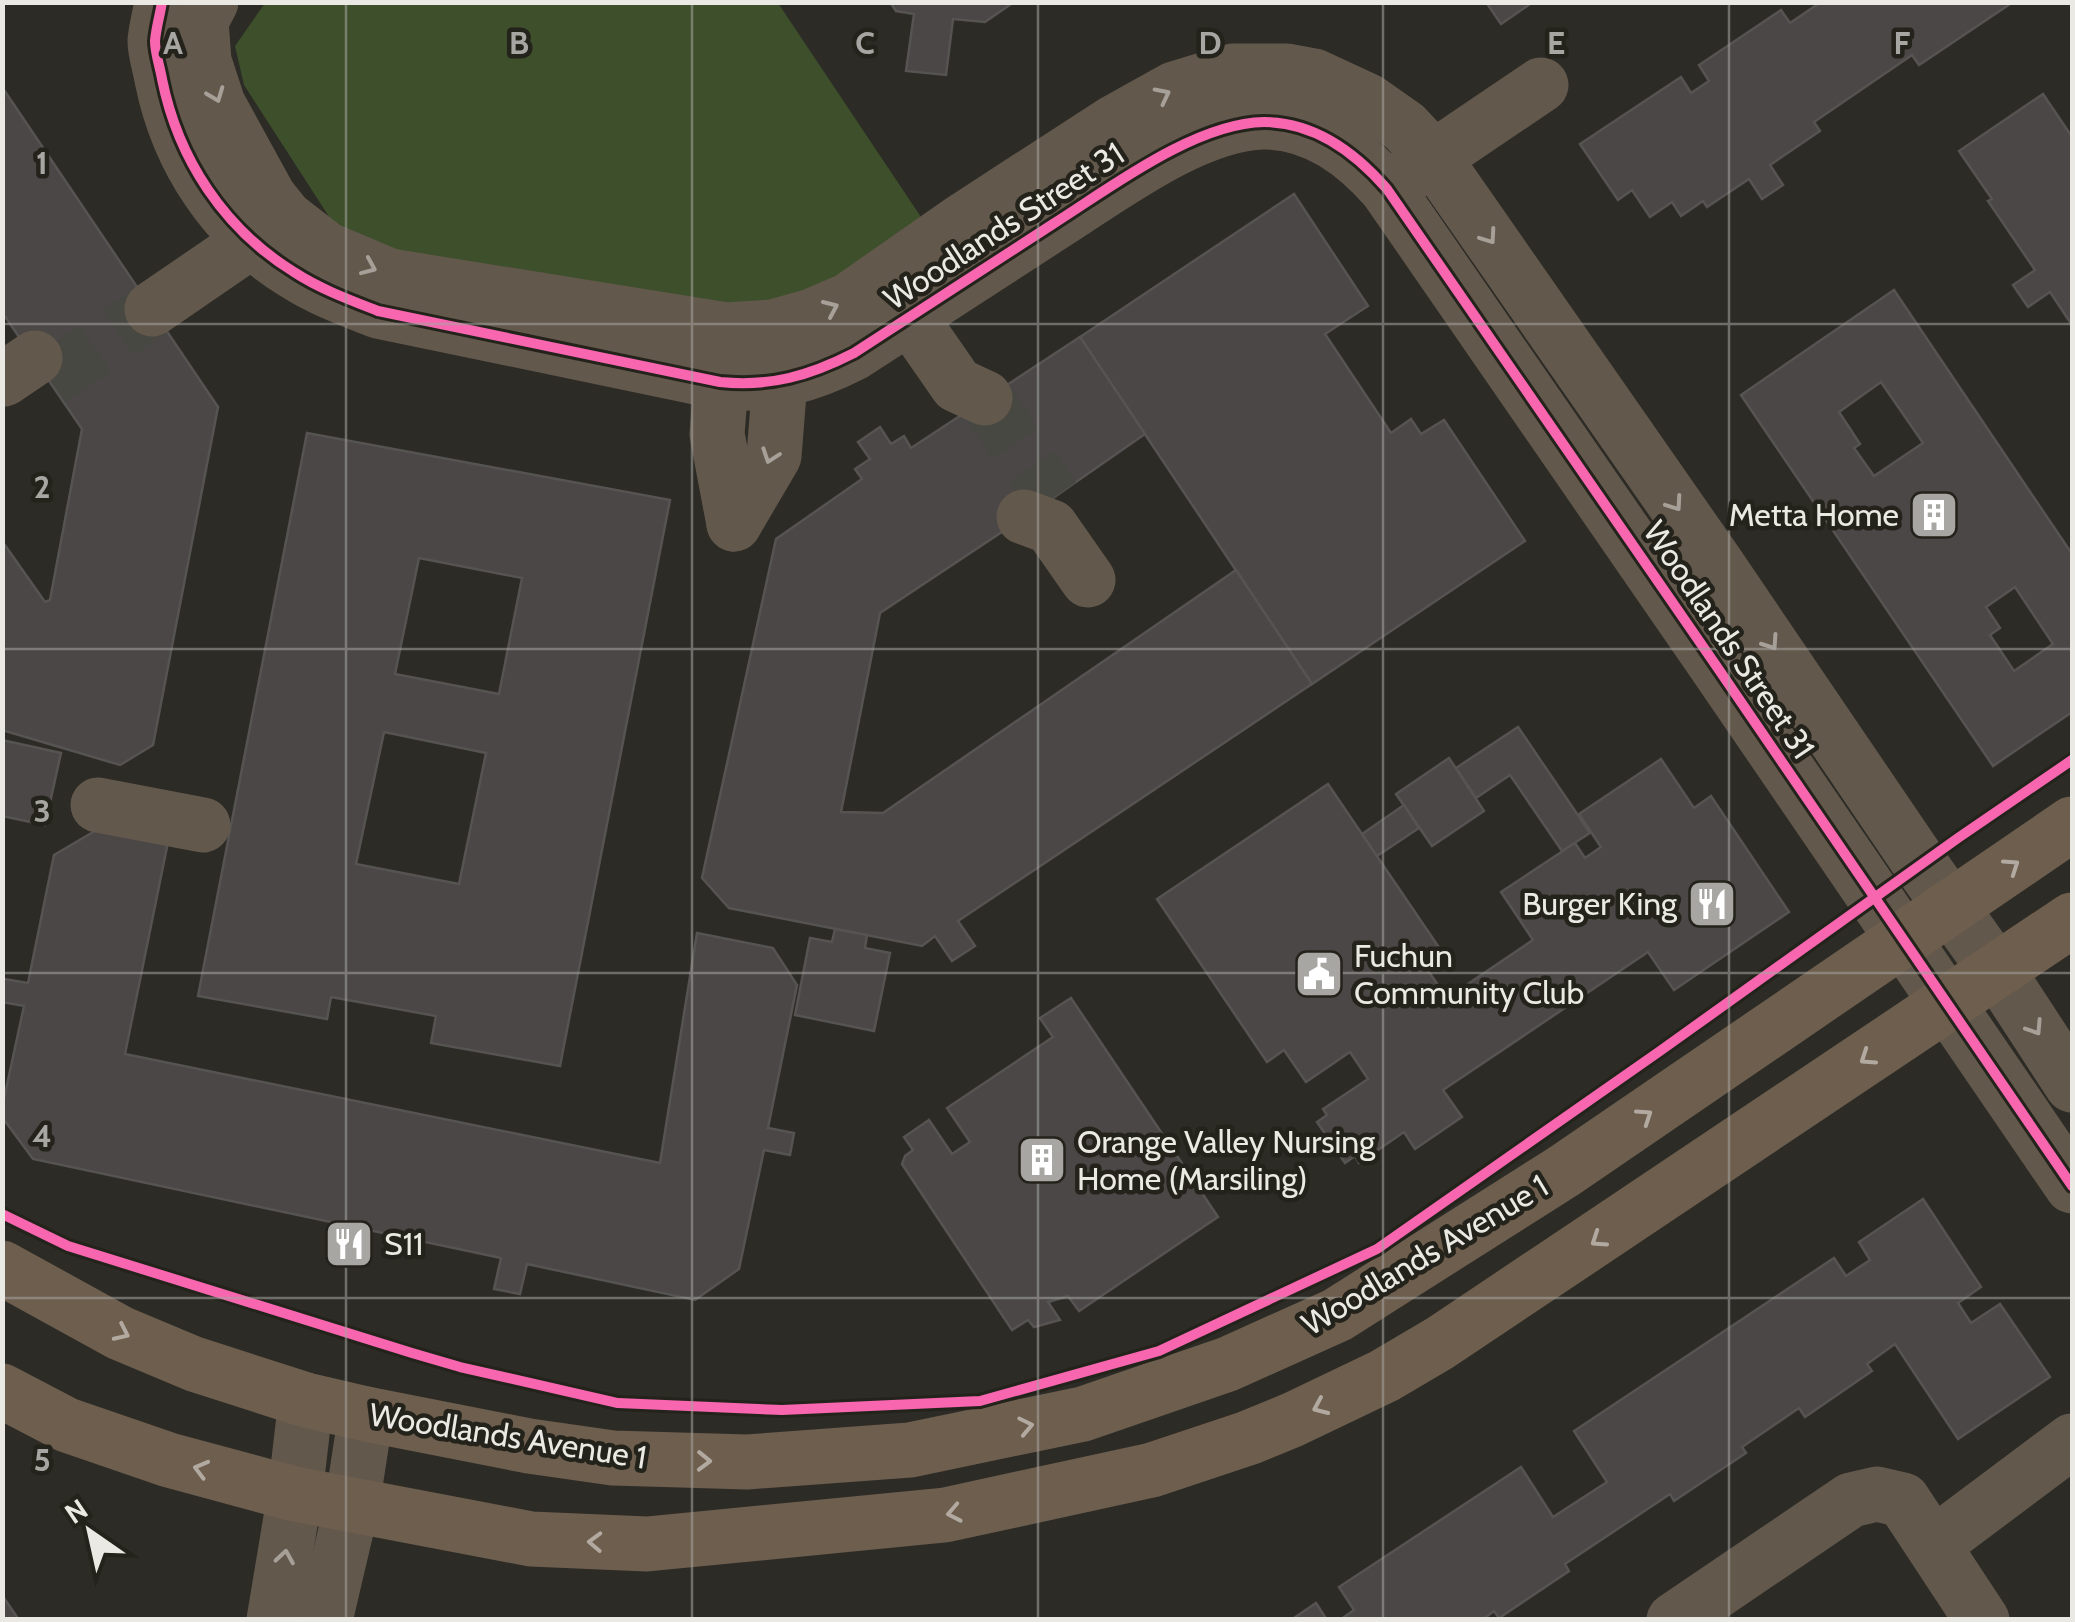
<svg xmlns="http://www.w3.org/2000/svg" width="2075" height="1622" viewBox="0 0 2075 1622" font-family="Cabin,sans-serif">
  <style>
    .green { fill: #3e4f2c }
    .building { fill: #4a4746; stroke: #565452; stroke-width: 2.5; fill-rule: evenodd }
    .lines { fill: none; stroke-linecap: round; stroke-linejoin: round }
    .minor-tunnel { stroke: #484842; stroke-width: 55; stroke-dasharray: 55 28; stroke-linecap: butt }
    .minor { stroke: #63584c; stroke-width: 55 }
    .major { stroke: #6d5e4e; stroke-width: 55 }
    .cycleway-casing { stroke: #24231b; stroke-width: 16 }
    .cycleway { stroke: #f766af; stroke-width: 10 }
    .oneway { stroke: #a6a098 }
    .oneway2 { stroke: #b2aaa0 }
    .grid { fill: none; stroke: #a8a6a2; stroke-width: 2.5; stroke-opacity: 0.55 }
    .labels { text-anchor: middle; stroke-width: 9; stroke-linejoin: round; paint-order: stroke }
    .street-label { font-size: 32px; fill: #eae9e4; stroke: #24231b }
    .poi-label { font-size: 32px; fill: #eae9e4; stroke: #24231b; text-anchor: start }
    .grid-label { font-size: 32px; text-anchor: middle; font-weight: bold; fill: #a8a6a2; stroke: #24231b; stroke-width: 9; stroke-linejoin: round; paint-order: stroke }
  </style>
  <rect width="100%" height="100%" fill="#2c2b26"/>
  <polygon class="green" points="265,3 778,3 925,223 814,297 756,317 346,243 244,85 235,46"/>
  <g class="building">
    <polygon points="890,2 1014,2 985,22 953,19 946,75 906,71 914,14 896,11"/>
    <polygon points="1486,2 1533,2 1501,24"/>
    <polygon points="1821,2 2013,2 1919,65 1912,55 1814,122 1820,131 1770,165 1783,185 1762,199 1749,179 1707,207 1703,201 1681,216 1672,202 1650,217 1632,190 1618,200 1580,144 1681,77 1691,93 1709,81 1699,65 1781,10 1790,23"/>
    <polygon points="2,87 218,407 153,745 120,765 2,730 2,541 45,602 50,600 82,429 2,312"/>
    <polygon points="2043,94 2072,137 2072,325 2050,292 2028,307 2013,285 2035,270 1988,201 1992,199 1959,151"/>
    <polygon points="1294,194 1368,306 1325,334 1391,433 1411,419 1421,434 1444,420 1525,541 1312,684 1080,337"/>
    <path d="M1894,290L2072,554V712L1993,766L1741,395ZM1881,382L1923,443L1874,476L1854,448L1860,444L1839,412ZM2015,587L2053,644L2014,671L1990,635L2000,628L1986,607Z"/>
    <polygon points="1080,337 1145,434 1053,498 880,613 841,812 883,813 1236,570 1312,684 958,921 975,946 952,961 935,936 922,946 729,908 702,878 776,539 862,479 855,469 870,459 858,442 880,427 891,444 904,436 911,448"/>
    <path d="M307,433L670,500L560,1066L431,1043L436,1016L331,997L327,1019L198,996ZM419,558L522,578L499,694L395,674ZM384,732L486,753L459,884L356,864Z"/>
    <polygon points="1518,727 1590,833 1562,851 1510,775 1476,798 1456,768"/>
    <polygon points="2,740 61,753 45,825 2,816"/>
    <polygon points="1449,758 1484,811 1432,846 1396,794"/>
    <polygon points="1661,759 1694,808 1711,796 1789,912 1674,990 1648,952 1443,1090 1462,1117 1415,1149 1404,1132 1359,1163 1355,1156 1345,1163 1317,1122 1327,1115 1323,1109 1368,1079 1350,1052 1306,1082 1284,1050 1267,1062 1157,899 1328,784 1438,946 1420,959 1447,998 1533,940 1501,892 1575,843 1585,858 1601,847 1579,814"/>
    <polygon points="1404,805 1419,828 1377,856 1362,834"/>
    <polygon points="100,828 168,842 125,1054 660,1163 697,933 773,948 797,985 768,1128 794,1133 790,1155 764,1150 739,1269 695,1300 527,1264 520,1294 494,1289 501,1258 33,1159 2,1117 2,1108 24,1006 2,1002 4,979 28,983 54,855"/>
    <polygon points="835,929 867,935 865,948 890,953 874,1031 795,1015 810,938 832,942"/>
    <polygon points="1071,998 1218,1217 1079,1311 1068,1296 1048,1302 1060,1320 1034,1327 1028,1320 1012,1330 902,1164 905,1156 913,1150 904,1137 929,1120 952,1154 970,1142 947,1108 1053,1037 1040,1018"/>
    <polygon points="1923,1199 1981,1287 1958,1303 1971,1323 2000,1304 2050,1377 1958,1439 1895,1344 1867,1364 1872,1371 1805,1417 1799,1408 1742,1447 1746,1453 1674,1501 1670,1494 1565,1564 1569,1571 1499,1618 1494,1611 1482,1620 1340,1620 1354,1610 1339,1587 1521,1467 1553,1517 1607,1482 1574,1431 1834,1258 1846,1276 1870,1260 1859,1242"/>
    <polygon points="2,1595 19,1620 2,1620"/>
    <polygon points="1316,1603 1327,1620 1291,1620"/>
  </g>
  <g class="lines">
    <g class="minor-tunnel">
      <polyline points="50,380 152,309"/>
      <polyline points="985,398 1053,498"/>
    </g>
    <g class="minor">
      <path d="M162,2C160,15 156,28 155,41C155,53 160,67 162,79C178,159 224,229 294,272C320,289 350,300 378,311L720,382C770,387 809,376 854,353C920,310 986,267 1053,224C1110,188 1195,123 1264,122C1314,122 1355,152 1387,189C1617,520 1845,853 2072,1186"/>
      <polyline points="211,2 201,21 204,61 218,104 269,197 286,218 326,249 390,276 726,330 773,327 812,316 849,300 962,221 1113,123 1174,89 1233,71 1287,71 1314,76 1368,101 1405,127 1433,157 1716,563 1921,865 2012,993 2072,1085"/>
      <polyline points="1402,179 1541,85"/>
      <polyline points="889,287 957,385 985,398"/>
      <polyline points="152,309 279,222"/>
      <polyline points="724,348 717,434 734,524"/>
      <polyline points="4,379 35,358"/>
      <polyline points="1024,517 1051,527 1088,580"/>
      <polyline points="734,524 774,456 780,380 775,345"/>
      <polyline points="98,805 203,825"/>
      <polyline points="1933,1545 2072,1441"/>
      <polyline points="274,1620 295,1494 306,1400"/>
      <polyline points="325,1620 352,1505 366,1414"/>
      <polyline points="1674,1620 1851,1500 1877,1494 1903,1500 1982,1620"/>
    </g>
    <g class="major">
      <polyline points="2,1268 120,1333 194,1364 306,1400 366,1414 529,1446 613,1458 747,1462 910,1450 1083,1414 1228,1364 1337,1315 1564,1171 2072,824"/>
      <polyline points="2,1391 67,1425 169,1460 295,1494 531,1539 647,1544 945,1515 1152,1470 1248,1438 1292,1420 1384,1376 1440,1343 2072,920"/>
    </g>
    <g class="cycleway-casing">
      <g id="cycleway">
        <path d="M162,2C160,15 156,28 155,41C155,53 160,67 162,79C178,159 224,229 294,272C320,289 350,300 378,311L720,382C770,387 809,376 854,353C920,310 986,267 1053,224C1110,188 1195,123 1264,122C1314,122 1355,152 1387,189C1617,520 1845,853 2072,1186"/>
        <polyline points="2,1214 68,1246 412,1353 460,1367 618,1403 782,1410 980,1401 1159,1351 1377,1249 1660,1051 1958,838 2072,760"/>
      </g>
    </g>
    <use href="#cycleway" class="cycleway"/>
  </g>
  <defs><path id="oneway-chevron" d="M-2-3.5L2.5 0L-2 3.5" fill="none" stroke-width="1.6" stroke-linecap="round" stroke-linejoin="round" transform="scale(2.5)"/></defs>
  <g class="oneway">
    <use href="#oneway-chevron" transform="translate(216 95) rotate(69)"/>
    <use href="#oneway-chevron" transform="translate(1163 95) rotate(-27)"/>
    <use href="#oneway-chevron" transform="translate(1489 237) rotate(55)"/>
    <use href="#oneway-chevron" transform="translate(369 267) rotate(23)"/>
    <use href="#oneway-chevron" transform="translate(831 308) rotate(-24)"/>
    <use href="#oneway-chevron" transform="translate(770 456) rotate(109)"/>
    <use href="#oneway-chevron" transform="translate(1675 504) rotate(55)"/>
    <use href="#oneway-chevron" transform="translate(1771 643) rotate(56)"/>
    <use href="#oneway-chevron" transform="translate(2035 1028) rotate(57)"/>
    <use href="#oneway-chevron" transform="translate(285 1557) rotate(-81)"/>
  </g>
  <g class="oneway2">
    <use href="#oneway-chevron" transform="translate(2012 866) rotate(-34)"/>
    <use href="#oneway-chevron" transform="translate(1867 1058) rotate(146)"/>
    <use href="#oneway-chevron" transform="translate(1645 1116) rotate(-34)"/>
    <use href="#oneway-chevron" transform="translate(1598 1240) rotate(146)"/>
    <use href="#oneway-chevron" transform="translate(122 1333) rotate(25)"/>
    <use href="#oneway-chevron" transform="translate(1320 1407) rotate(156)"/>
    <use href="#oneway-chevron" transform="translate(1026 1426) rotate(-12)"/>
    <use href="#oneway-chevron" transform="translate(704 1461) rotate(1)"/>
    <use href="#oneway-chevron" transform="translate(201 1469) rotate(-165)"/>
    <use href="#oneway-chevron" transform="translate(954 1513) rotate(169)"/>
    <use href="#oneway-chevron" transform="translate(595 1542) rotate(-178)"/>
  </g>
  <path class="grid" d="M346,2V1620M692,2V1620M1038,2V1620M1383,2V1620M1729,2V1620M2,324H2072M2,649H2072M2,973H2072M2,1298H2072"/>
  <defs>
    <g id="building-square" transform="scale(2.5)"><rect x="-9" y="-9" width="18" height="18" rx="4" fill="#a8a6a2" stroke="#24231b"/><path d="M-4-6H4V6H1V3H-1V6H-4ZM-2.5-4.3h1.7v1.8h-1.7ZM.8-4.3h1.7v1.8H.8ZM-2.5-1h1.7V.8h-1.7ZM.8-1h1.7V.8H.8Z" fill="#fff"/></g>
    <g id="restaurant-square" transform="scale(2.5)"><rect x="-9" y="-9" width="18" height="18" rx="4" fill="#a8a6a2" stroke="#24231b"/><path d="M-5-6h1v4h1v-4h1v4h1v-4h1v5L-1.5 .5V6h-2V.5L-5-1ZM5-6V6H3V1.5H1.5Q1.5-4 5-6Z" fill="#fff"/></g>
    <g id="civic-square" transform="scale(2.5)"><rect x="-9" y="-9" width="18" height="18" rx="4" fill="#a8a6a2" stroke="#24231b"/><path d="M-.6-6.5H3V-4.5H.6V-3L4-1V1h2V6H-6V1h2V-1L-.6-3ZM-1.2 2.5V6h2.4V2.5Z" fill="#fff"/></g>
  </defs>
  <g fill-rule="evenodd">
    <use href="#building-square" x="1934" y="515"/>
    <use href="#restaurant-square" x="1712" y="904"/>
    <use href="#civic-square" x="1319" y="974"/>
    <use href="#building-square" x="1042" y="1160"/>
    <use href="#restaurant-square" x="349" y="1244"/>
  </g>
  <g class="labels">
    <g class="street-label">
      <text transform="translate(1004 226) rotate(-33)" y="11">Woodlands Street 31</text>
      <text transform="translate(1729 640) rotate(56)" y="11">Woodlands Street 31</text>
      <text transform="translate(1425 1255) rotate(-31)" y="11">Woodlands Avenue 1</text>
      <text transform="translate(508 1436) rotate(9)" y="11">Woodlands Avenue 1</text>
    </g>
    <g class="poi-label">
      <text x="1899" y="526" text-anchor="end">Metta Home</text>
      <text x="1677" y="915" text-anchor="end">Burger King</text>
      <text x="1354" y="967">Fuchun<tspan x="1354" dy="37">Community Club</tspan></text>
      <text x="1077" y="1153">Orange Valley Nursing<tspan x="1077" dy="37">Home (Marsiling)</tspan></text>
      <text x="384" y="1255">S11</text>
    </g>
  </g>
  <g class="grid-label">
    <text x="173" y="54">A</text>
    <text x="519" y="54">B</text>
    <text x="865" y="54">C</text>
    <text x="1210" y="54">D</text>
    <text x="1556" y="54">E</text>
    <text x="1902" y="54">F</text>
    <text x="42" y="174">1</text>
    <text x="42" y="498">2</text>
    <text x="42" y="822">3</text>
    <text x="42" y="1147">4</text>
    <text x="42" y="1471">5</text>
  </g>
  <rect width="2075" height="1622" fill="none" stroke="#eae9e4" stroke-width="10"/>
  <g transform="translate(90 1532) rotate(326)" stroke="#24231b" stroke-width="8" paint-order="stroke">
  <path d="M0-8L18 38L0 25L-18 38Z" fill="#eae9e4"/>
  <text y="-15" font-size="28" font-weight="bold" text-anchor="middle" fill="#eae9e4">N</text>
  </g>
</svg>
